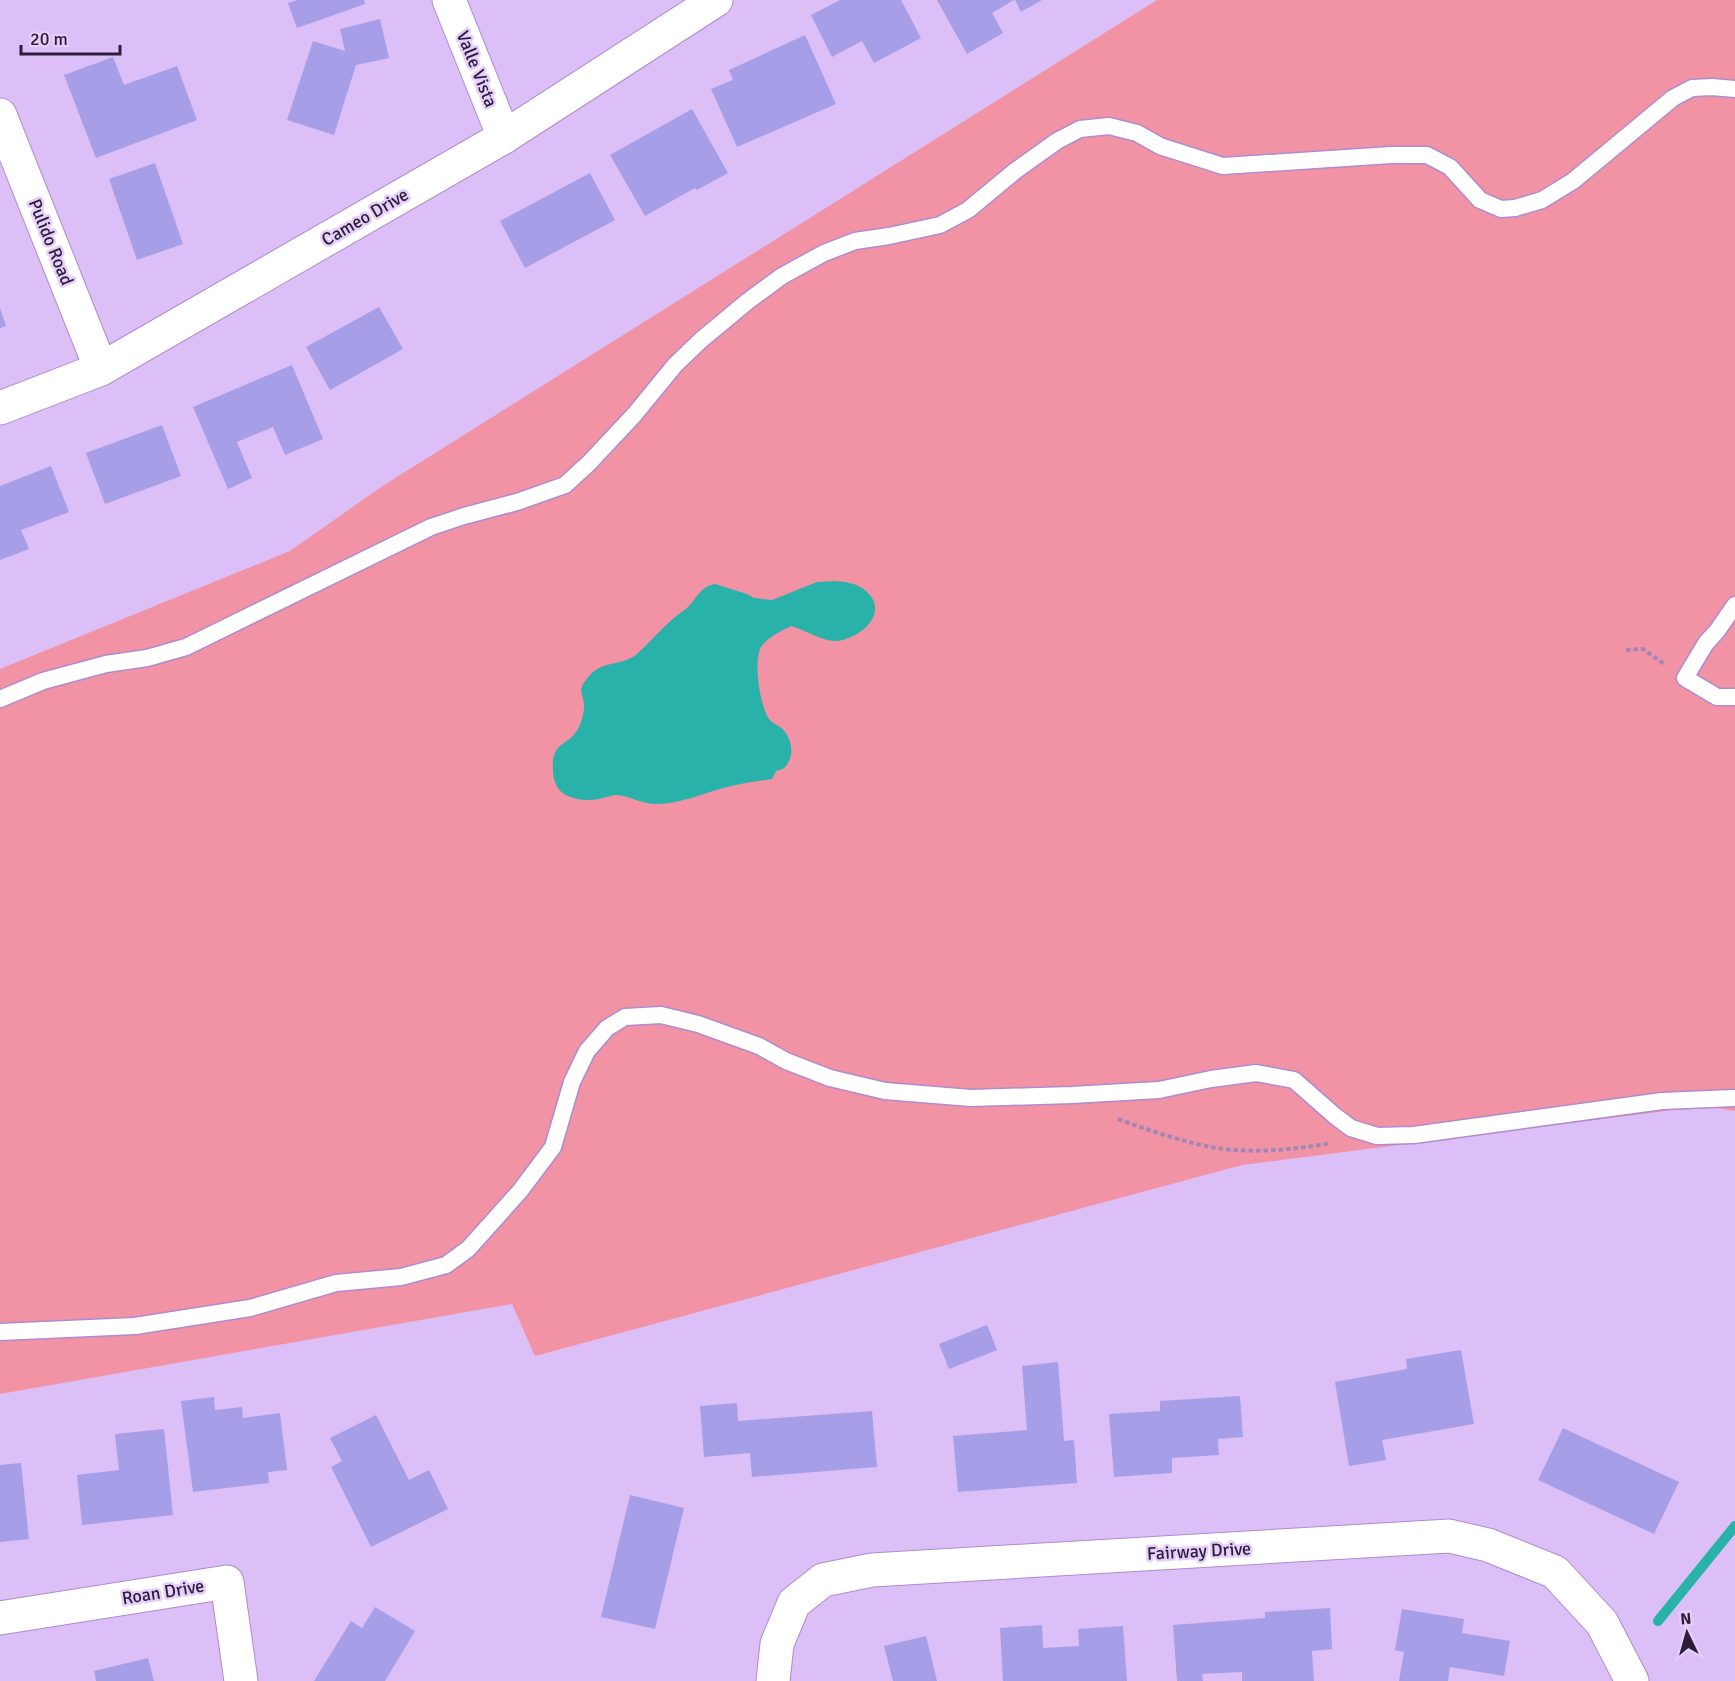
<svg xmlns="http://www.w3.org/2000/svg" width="1735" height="1681" viewBox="0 0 1735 1681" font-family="Signika,sans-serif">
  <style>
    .green { fill: #f193a4 }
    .water { fill: #28b2a9 }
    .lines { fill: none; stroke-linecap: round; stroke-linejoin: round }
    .stream { stroke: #28b2a9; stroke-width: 10 }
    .building { fill: #a69ee7 }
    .lane-casing { stroke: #af8bcf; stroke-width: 19 }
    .street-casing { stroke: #af8bcf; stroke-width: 35 }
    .path { stroke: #a087b5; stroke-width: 4; stroke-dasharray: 4.5 3; stroke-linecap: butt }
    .lane { stroke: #fff; stroke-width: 16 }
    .street { stroke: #fff; stroke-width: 33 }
    .labels { text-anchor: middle; stroke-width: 5; stroke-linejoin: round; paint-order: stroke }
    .street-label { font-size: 18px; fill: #2c1d38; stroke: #e5cffa }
  </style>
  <rect width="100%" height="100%" fill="#dcbff7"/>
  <polygon class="green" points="1157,0 1735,0 1735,1111 1705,1106 1242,1165 535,1356 512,1304 0,1394 0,669 290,551 381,487"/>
  <path class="water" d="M835,581C846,582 857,583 866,591C891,613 859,640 835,641C822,641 805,630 791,626C781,631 768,637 761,647C753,661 760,706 769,719C772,723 776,724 780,727C792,736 796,757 784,768C782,770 778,770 776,771L772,779C760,781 748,782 736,785C710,790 683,804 656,804C642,804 630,796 617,795C612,795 607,797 603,798C591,801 579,801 568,796C560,793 556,786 554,779C547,736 572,750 581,722C582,718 584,712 584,708C585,692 574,693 590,675C603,660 625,666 638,653C650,642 661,629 674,618C678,614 684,611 688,607C697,598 701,586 715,584L747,594L754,598L772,600L817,582Z"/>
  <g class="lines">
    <polyline class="stream" points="1658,1621 1735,1526"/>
  </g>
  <g class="building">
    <polygon points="298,0 364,0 365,4 297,28 288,3"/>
    <polygon points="840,0 901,0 921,38 874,63 862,41 832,57 811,15"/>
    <polygon points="937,0 1014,0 992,13 1003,33 967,54"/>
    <polygon points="1015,0 1042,0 1021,12"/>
    <polygon points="380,19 389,58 356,65 334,135 287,120 313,41 345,51 340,29"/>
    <polygon points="805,35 836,104 737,147 711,89 733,80 729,70"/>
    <polygon points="113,57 124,85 177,66 197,120 96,158 64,75"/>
    <polygon points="692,109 728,173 697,190 695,188 645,216 610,155"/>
    <polygon points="155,163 183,244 137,260 109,179"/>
    <polygon points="590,173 615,220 525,268 500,221"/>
    <polygon points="379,307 403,349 330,390 306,347"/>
    <polygon points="0,308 6,326 0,328"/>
    <polygon points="292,365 323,439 285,455 273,427 237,442 252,478 228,489 193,407"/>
    <polygon points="162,425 181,476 105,504 86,453"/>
    <polygon points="51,466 69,512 21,530 29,549 0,560 0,486"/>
    <polygon points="987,1325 997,1350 949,1369 939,1344"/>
    <polygon points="1461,1350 1474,1424 1382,1440 1386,1460 1349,1466 1335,1382 1407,1369 1406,1359"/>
    <polygon points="1058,1362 1064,1441 1074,1440 1077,1483 958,1492 953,1436 1027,1430 1022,1366"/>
    <polygon points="1240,1396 1243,1437 1218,1439 1219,1455 1172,1458 1172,1473 1114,1477 1109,1414 1160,1411 1160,1401"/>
    <polygon points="214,1397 215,1410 242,1407 243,1418 280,1413 287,1470 268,1472 269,1483 193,1492 181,1401"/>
    <polygon points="737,1403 738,1421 872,1411 877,1467 752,1477 750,1453 704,1457 700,1406"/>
    <polygon points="376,1415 409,1480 429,1470 448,1509 371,1547 331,1467 342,1461 330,1438"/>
    <polygon points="1563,1428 1679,1482 1654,1534 1538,1480"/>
    <polygon points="164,1429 173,1515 82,1525 77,1475 119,1470 115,1434"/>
    <polygon points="21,1463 29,1539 0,1542 0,1465"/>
    <polygon points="630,1495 684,1508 655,1629 601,1617"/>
    <polygon points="375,1607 415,1631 385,1681 314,1681 351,1621 362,1628"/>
    <polygon points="1330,1608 1332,1649 1312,1651 1314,1681 1242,1681 1242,1672 1202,1674 1203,1681 1177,1681 1173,1625 1265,1618 1265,1612"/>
    <polygon points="1402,1609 1464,1619 1462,1633 1510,1641 1504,1676 1450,1667 1448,1681 1399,1681 1404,1652 1395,1650"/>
    <polygon points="1042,1625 1043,1648 1079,1646 1078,1629 1123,1626 1127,1681 1003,1681 1000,1628"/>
    <polygon points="926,1636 937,1681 893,1681 884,1646"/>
    <polygon points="148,1658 154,1681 96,1681 94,1671"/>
  </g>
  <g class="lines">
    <g class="lane-casing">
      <g id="lane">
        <polyline points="1735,605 1717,631 1706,643 1685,678 1717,697 1735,697"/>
        <polyline points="0,699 43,681 106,664 147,658 186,647 431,527 464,516 517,502 565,485 589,463 634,415 675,365 701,340 748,301 782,276 824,253 855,241 889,236 940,225 968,210 1015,171 1057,141 1080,129 1109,126 1137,133 1160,146 1223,166 1391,155 1427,155 1450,167 1480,200 1501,209 1515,208 1542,200 1573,181 1673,98 1692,88 1712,87 1735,89"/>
        <polyline points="0,1332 135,1326 250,1308 336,1283 401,1277 446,1265 468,1249 520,1191 553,1147 572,1082 587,1051 607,1028 625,1017 661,1015 698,1024 759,1046 786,1061 830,1078 885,1091 971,1098 1072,1095 1159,1090 1211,1079 1256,1073 1294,1080 1335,1116 1351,1128 1377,1136 1414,1135 1662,1101 1735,1098"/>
      </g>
    </g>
    <g class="street-casing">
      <g id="street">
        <polyline points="449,0 504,137"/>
        <polyline points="0,115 101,369"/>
        <polyline points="0,408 101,369 504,137 716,0"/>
        <polyline points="0,1618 227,1582 241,1681"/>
        <polyline points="773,1681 777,1644 794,1603 823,1580 872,1570 1449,1536 1488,1545 1555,1572 1602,1623 1632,1681"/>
      </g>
    </g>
    <g class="path">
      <polyline points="1626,650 1643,649 1664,664"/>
      <path d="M1118,1119C1149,1130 1179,1141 1211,1147C1248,1154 1294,1150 1331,1143"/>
    </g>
    <use href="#lane" class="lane"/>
    <use href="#street" class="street"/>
  </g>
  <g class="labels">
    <g class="street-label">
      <text transform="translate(477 69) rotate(68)" y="6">Valle Vista</text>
      <text transform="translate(365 217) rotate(-30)" y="6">Cameo Drive</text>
      <text transform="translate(51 242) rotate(68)" y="6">Pulido Road</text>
      <text transform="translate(1199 1551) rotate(-3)" y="6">Fairway Drive</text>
      <text transform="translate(163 1592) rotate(-9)" y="6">Roan Drive</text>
    </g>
  </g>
  <g transform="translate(1687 1633) rotate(355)" stroke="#e5cffa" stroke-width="4.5" paint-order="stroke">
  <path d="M0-4.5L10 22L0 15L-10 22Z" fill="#2c1d38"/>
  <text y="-9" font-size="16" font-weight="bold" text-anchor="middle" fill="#2c1d38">N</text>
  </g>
  <path d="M21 45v9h99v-9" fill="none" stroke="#2c1d38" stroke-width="3"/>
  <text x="30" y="45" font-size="18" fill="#2c1d38" stroke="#e5cffa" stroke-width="4.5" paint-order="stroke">20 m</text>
</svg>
